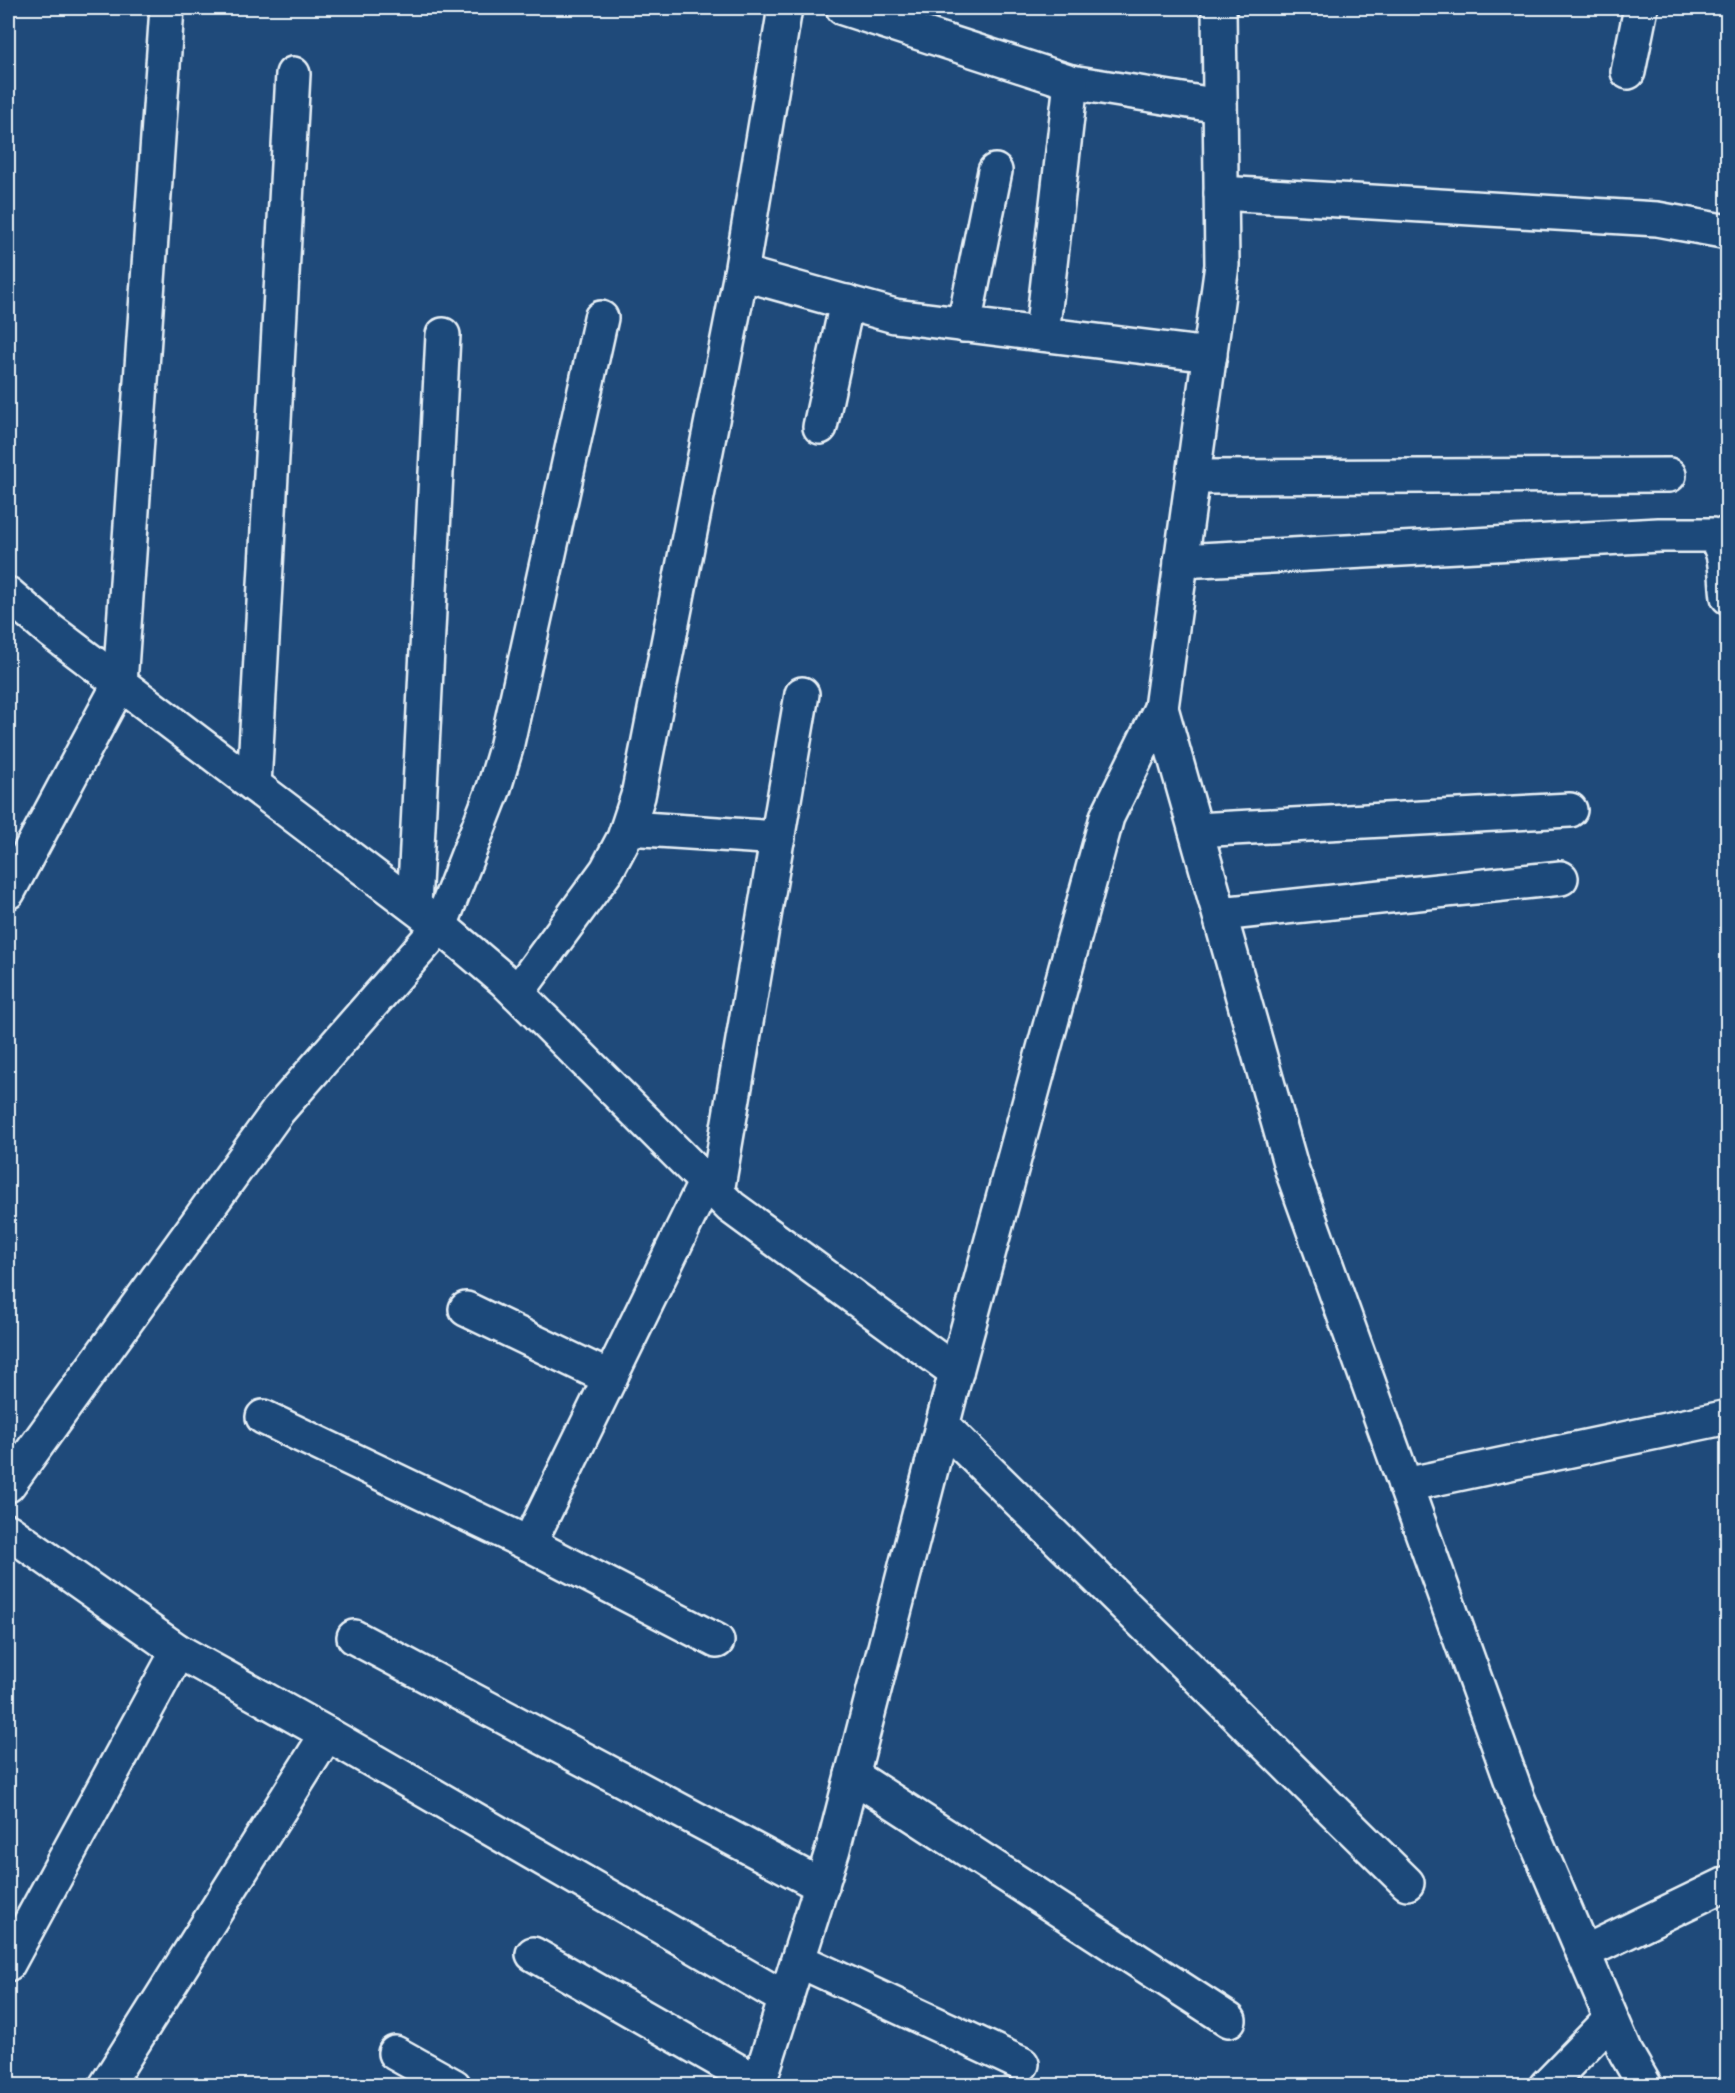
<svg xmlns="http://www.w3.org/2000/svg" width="1735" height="2093" viewBox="0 0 1735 2093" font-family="Caveat,sans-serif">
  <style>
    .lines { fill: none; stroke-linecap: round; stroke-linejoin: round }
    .minor-casing { stroke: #e8f1f8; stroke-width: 38 }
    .minor { stroke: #1f4a7a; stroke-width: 33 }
  </style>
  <rect width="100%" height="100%" fill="#1f4a7a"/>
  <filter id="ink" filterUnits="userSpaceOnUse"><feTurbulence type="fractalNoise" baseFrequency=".0167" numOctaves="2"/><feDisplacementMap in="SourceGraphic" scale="12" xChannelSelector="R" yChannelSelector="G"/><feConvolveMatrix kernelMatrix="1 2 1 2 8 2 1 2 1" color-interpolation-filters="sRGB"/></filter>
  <g filter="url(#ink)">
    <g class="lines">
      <g class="minor-casing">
        <g id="minor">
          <polyline points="843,8 1071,82 1220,106"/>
          <polyline points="1219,8 1222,265 1161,708 1292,1170 1518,1799 1626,2053 1645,2086"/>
          <polyline points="1628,72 1641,8"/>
          <polyline points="1221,193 1657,219 1728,232"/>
          <polyline points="741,273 895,316 1210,355"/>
          <polyline points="964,325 995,171"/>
          <polyline points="1042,334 1071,82"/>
          <polyline points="820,427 847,302"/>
          <polyline points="1193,477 1669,475"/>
          <path d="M1181,561L1659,535H1712C1728,549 1725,577 1728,597"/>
          <polyline points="8,594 51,631 445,930 505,981 731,1207 956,1372"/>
          <polyline points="254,785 293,74"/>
          <polyline points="628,828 778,838"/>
          <polyline points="1196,830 1570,810"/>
          <polyline points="8,892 120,683 167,8"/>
          <polyline points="414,906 443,335"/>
          <polyline points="1220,914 1561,878"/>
          <polyline points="517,993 607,870 624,838 638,796 741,273 785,8"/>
          <polyline points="717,1192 802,694"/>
          <polyline points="466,1309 610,1378"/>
          <polyline points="263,1417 529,1544 717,1641"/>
          <polyline points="943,1426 1407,1883"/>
          <polyline points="8,1485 278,1111 440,926 494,788 506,748 601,318"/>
          <polyline points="1405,1485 1728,1417"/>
          <polyline points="8,1531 178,1651 327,1734 786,1999"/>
          <polyline points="529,1544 706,1181"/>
          <polyline points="354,1637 822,1886"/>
          <polyline points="852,1775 1229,2020"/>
          <polyline points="1583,1953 1728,1883"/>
          <polyline points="533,1954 759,2083"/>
          <polyline points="798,1960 1022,2064"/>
          <polyline points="8,1964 178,1651"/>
          <polyline points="395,2053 454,2086"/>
          <polyline points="106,2086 327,1734"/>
          <polyline points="758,2086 833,1849 956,1372 1107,817 1161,708"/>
          <polyline points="1546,2086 1611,2019"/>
        </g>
      </g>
      <use href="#minor" class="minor"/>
    </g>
  </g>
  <rect width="1735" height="2093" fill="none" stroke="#1f4a7a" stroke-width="30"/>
  <rect x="15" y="15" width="1705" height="2063" fill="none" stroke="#e8f1f8" stroke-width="2" filter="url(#ink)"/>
</svg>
